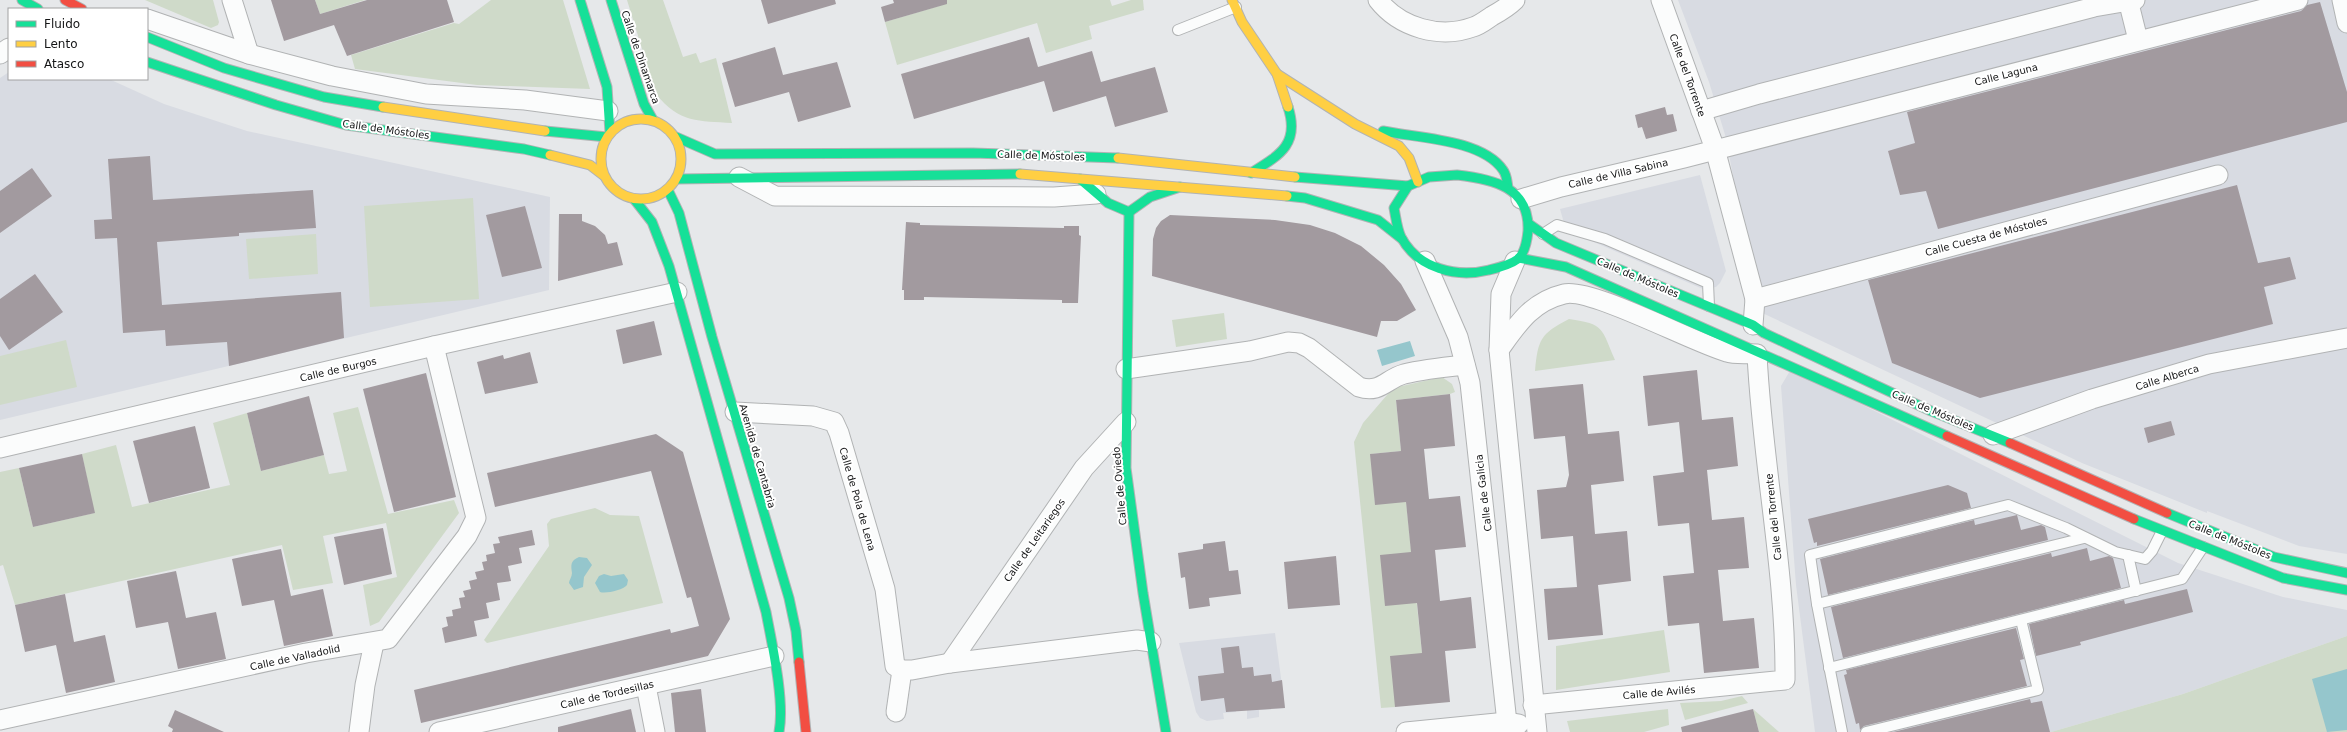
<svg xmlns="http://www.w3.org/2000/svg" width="2347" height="732" viewBox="0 0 2347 732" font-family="'DejaVu Sans',sans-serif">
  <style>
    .built { fill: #d8dbe2 }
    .green { fill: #cfdac9 }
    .water { fill: #95c6cc }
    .building { fill: #a29a9f }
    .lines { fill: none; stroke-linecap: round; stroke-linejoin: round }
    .lane-casing { stroke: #b1b3b4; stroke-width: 12 }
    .street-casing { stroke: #b1b3b4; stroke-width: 21 }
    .fast-casing { stroke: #b1b3b4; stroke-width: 11 }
    .slow-casing { stroke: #b1b3b4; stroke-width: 11 }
    .jam-casing { stroke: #b1b3b4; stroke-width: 11 }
    .lane { stroke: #fbfcfc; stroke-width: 10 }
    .street { stroke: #fbfcfc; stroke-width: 19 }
    .fast { stroke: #16e098; stroke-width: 9 }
    .slow { stroke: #ffcf43; stroke-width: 9 }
    .jam { stroke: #f24e42; stroke-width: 9 }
    .labels { text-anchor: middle; stroke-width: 4; stroke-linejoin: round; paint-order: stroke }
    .street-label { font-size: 10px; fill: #141516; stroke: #fff }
  </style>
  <rect width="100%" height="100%" fill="#e6e8ea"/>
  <g class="built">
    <polygon points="1678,0 2347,0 2347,554 2299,546 2207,511 2207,513 2082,463 1758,311 1726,138 1709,82"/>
    <polygon points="9,72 9,79 109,79 164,104 247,131 550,197 549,290 0,420 0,78"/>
    <polygon points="1700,175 1726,271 1720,283 1716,287 1703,289 1566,230 1560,209"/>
    <polygon points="1791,369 2178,563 2283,597 2347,610 2347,636 2183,694 2051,732 1815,732 1796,585 1781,386"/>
    <polygon points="1275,633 1285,708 1259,710 1259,717 1247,719 1247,710 1236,710 1236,712 1223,713 1224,719 1207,721 1200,718 1196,712 1179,643"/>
  </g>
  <g class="green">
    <polygon points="145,0 213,0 219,22 218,25 211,28"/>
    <polygon points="315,0 365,0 320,14"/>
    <polygon points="491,0 563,0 590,89 477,85 355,69 351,55 454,23 459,24"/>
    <path d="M627,0H663L683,57L696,53L700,63L716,58L732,123C699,121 679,123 656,94Z"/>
    <polygon points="937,0 1110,0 1112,6 1131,0 1143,0 1144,10 1089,26 1092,39 1046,53 1037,23 897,65 885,22 939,6"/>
    <polygon points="473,198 479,299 370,307 364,206"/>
    <polygon points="316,234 318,274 249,279 246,239"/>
    <polygon points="1224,313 1227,339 1176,347 1172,320"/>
    <path d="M1569,319C1605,324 1601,328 1615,360L1535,371C1538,340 1540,334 1569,319Z"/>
    <polygon points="66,340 77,387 0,405 0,356"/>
    <polygon points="1442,377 1452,384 1455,392 1450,394 1396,400 1401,451 1371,454 1375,504 1406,501 1422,653 1395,707 1381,708 1354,442 1363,423 1393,388"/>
    <polygon points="358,407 388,514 454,500 459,513 379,622 370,626 363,585 397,577 386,523 323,536 333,583 293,590 282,545 15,605 3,565 0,566 0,472 19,468 33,527 94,513 82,454 116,445 132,507 230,485 213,423 247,413 261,471 324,455 329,474 347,471 333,413"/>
    <polygon points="595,508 610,515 639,516 663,603 487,643 484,640 549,546 547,524 551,519"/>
    <polygon points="1664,630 1670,672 1556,690 1556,646"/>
    <polygon points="2347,636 2347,732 2051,732 2183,694"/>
    <polygon points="1742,696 1748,703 1685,720 1680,703 1721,701"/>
    <polygon points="1668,709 1669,725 1644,732 1570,732 1567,721"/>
    <polygon points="1753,709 1779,732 1759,732"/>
  </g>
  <g class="water">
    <polygon points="1410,341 1415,356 1382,366 1377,350"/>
    <path d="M579,557L587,558L592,565L584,577L583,587L574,590L569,583C569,580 572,577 572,573C571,565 570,561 579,557Z"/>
    <path d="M604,574L611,576L624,574L628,580L627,585C623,590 606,594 600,592L595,583L599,576Z"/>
    <polygon points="2347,669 2347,730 2327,732 2312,679"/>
  </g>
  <g class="building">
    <polygon points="271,0 315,0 320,14 367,0 447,0 454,22 347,56 334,25 284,41"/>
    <polygon points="761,0 835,0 836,4 768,24"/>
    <polygon points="893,0 947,0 947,4 885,22 881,7 894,3"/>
    <polygon points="2320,2 2347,92 2347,122 1938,229 1926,191 1900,195 1888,151 1915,143 1907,112 2301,11 2307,5"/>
    <polygon points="1029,37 1038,67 1092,51 1101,82 1155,67 1168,112 1115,127 1106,96 1053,112 1044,81 914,119 901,74"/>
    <polygon points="775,47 783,75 837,62 851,107 798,122 789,92 735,107 722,63"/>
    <polygon points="1665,107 1667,115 1673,114 1677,131 1646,139 1642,127 1638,128 1635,115"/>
    <polygon points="150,156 153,200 313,190 316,228 239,233 239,236 157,242 162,305 341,292 344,338 229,366 227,342 166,346 165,330 123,333 117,238 95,239 94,220 112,219 108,159"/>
    <polygon points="32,168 52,196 0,233 0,191"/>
    <polygon points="2237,185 2258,263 2290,257 2296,279 2264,287 2273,324 1980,398 1892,363 1868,280"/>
    <polygon points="525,206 542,268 502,277 486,215"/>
    <polygon points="559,214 582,214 582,221 595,226 605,235 608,244 617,242 623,265 558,281"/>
    <polygon points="1170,215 1275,220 1310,225 1335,233 1361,246 1384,265 1401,284 1416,310 1397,321 1381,321 1377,337 1152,276 1153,239 1156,228 1161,221"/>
    <polygon points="906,222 920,223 920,225 1064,228 1064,226 1079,226 1079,235 1081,236 1078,303 1062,303 1062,300 924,297 924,300 904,300 904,290 902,290"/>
    <polygon points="35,274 63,312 9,350 0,336 0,299"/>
    <polygon points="654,321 662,355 623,364 616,330"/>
    <polygon points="530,352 538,383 485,394 477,362 503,355 504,359"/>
    <polygon points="1697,370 1702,420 1733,417 1738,466 1707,470 1712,520 1744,517 1749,568 1718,570 1723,621 1754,618 1759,668 1704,673 1699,623 1668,626 1663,576 1694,573 1689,523 1658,526 1653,476 1684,472 1679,422 1648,426 1643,376"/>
    <polygon points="426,373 456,497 394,512 363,389"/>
    <polygon points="1583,384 1588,434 1619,431 1624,481 1591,485 1595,534 1627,531 1631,581 1598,585 1603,635 1548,640 1544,589 1577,587 1573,536 1541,539 1537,490 1566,487 1569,475 1565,436 1534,439 1529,389"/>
    <polygon points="1450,394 1455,446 1424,449 1429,499 1460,496 1466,547 1435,550 1440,601 1471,597 1476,648 1445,651 1450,702 1395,707 1390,656 1422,653 1417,603 1385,606 1380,555 1411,552 1406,502 1375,505 1370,454 1401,451 1396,400"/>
    <polygon points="309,396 324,455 261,471 247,413"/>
    <polygon points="2171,421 2175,435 2148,443 2144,428"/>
    <polygon points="195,426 210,488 149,503 133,441"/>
    <polygon points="656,434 683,452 730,619 708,656 421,723 414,690 670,629 671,633 699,626 691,597 687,598 651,471 495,507 487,473"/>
    <polygon points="82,454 95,513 33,527 19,468"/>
    <polygon points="1948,485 1967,493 1971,508 1817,546 1817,542 1814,543 1808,519"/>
    <polygon points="2017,515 2021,530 2041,525 2045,527 2048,540 1828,595 1820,559 1974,520 1975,525"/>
    <polygon points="383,528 392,574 344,585 334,537"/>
    <polygon points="532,530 535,545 519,548 522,563 508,566 511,581 497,583 500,600 486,603 489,618 474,621 477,636 445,643 442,628 448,626 446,617 453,616 452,610 461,608 459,598 465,597 463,591 471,589 469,581 477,579 475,572 484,570 482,562 487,561 486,555 495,553 493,544 500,543 498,537"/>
    <polygon points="1225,541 1229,571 1238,570 1241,594 1209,598 1210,606 1189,609 1185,577 1181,578 1178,553 1203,549 1203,544"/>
    <polygon points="2087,548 2090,561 2109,556 2113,558 2121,588 1843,658 1831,607 2051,553 2052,557"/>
    <polygon points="281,549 291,596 323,589 333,636 284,646 274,600 242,606 232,559"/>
    <polygon points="1336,556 1340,605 1288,609 1284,562"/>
    <polygon points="176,571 186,618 216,612 226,659 178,669 168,622 136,628 127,581"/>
    <polygon points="2187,589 2193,612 2080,642 2081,645 2036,656 2029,624 2124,600 2125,604"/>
    <polygon points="65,594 74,642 105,635 115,682 66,693 56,645 25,652 15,605"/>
    <polygon points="2016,628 2024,659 2020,660 2027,686 1864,726 1860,730 1859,723 1856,724 1844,675 1847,674 1846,670"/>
    <polygon points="1239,646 1242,668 1253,667 1254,676 1271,674 1272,682 1282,680 1285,708 1226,712 1224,698 1201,701 1198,676 1224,673 1221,648"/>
    <polygon points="701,689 706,732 675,732 671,693"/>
    <polygon points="2030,699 2031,703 2042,701 2050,732 1893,732"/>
    <polygon points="631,709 636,732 558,732 558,727"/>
    <polygon points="1753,709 1759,732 1682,732 1681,727"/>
    <polygon points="175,710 224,732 172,732 173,729 168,726"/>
  </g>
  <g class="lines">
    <g class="lane-casing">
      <g id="lane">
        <polyline points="1178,30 1236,7"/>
        <polyline points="1543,234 1557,225 1605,239 1708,283 1709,306"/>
        <polyline points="2128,555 2136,591"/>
        <polyline points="1817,604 2084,538"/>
        <polyline points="1829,668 2182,579 2203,547"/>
        <polyline points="1842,732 1817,604 1810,555 2008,505 2066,528 2115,552 2145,559 2152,551 2162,531"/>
        <polyline points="1866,732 2038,690 2021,620"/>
      </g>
    </g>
    <g class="street-casing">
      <g id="street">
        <polyline points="232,0 249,54"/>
        <path d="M1378,0C1400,28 1440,39 1473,27C1480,25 1486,20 1492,16C1501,11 1508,7 1515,0"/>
        <polyline points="1661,0 1715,149 1755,299 1753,325"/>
        <polyline points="2128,0 2138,40"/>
        <polyline points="2342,0 2347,23"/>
        <polyline points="147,19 249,54 332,76 426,94 525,100 608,111"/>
        <polyline points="0,54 9,48"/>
        <polyline points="1701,111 1759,94 2094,7 2135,0"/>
        <polyline points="739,177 775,196 1054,197 1096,194"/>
        <polyline points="1521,199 1561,187 1684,158 2298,0"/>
        <polyline points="1425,261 1458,337 1470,383 1508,732"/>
        <polyline points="1515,261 1501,294 1499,350 1537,732"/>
        <polyline points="1755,299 2218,175"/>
        <path d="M1499,350C1517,325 1531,302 1564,294C1590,287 1694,343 1727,352C1736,355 1748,353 1757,354C1762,463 1786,570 1785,680L1533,705"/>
        <path d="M1126,369L1250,351L1288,342L1299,343L1309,348L1359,387C1380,394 1386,379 1404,374C1424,369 1445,367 1465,365"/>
        <polyline points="735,412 813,416 834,422 839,433 885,589 895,666 902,670 912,670 950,663 1137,640 1151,642"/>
        <polyline points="1993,435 2092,399 2209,364 2347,338"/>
        <polyline points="0,448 434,346 677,292"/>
        <polyline points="950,663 1084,468 1126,422"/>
        <polyline points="646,686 655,732"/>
        <polyline points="896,712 902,670"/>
        <polyline points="0,720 306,653 388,639 467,536 476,518 434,346"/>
        <polyline points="359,732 365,685 374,643"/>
        <polyline points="439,732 774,656"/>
        <polyline points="1406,732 1507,722 1519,724"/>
      </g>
    </g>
    <g class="fast-casing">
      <g id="fast">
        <polyline points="22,0 38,9"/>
        <polyline points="580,0 607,87 610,133"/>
        <polyline points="611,0 644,104 653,120"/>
        <polyline points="147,37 224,68 324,97 383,107"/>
        <polyline points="147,62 276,105 346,125 524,149 550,155"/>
        <polyline points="545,131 607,137"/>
        <path d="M1383,131C1417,138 1482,139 1503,170C1507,175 1507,182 1508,188"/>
        <polyline points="676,137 715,154 973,153 1118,158"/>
        <path d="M1251,173C1280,155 1300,144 1288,107"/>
        <path d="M1457,175C1493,179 1530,187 1528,231C1527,241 1525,253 1518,259C1510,265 1498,268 1489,270C1457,278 1418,269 1401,237C1397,229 1396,218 1394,208L1408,186L1429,177Z"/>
        <polyline points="1295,177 1408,186"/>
        <polyline points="677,179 1020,174"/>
        <polyline points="1080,179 1108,203 1129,212 1150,197 1180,187"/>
        <polyline points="668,190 679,213 712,337 789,598 796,631 799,662"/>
        <polyline points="1287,196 1305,198 1378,220 1402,239"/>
        <path d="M634,199L652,222L669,266L766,612C772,644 785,701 779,732"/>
        <polyline points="1129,212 1126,468 1143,593 1166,732"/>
        <polyline points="1529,224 1556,243 1753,325 1764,333 1931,411 2010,443"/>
        <polyline points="1519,258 1566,267 1947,436"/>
        <polyline points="2167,513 2274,557 2347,573"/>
        <polyline points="2134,519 2283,578 2347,590"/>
      </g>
    </g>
    <g class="slow-casing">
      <g id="slow">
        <polyline points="1232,0 1242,22 1277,74 1288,107"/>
        <polyline points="1277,74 1355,124 1399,146 1409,158 1418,182"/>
        <polyline points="383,107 545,131"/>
        <circle cx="641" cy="159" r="40"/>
        <polyline points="550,155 590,165 603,175"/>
        <polyline points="1118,158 1295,177"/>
        <polyline points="1020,174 1287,196"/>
      </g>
    </g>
    <g class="jam-casing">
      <g id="jam">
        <polyline points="65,0 82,9"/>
        <polyline points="1947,436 2134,519"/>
        <polyline points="2010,443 2167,513"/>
        <polyline points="799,662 806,732"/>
      </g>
    </g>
    <use href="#lane" class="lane"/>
    <use href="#street" class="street"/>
    <use href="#fast" class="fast"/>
    <use href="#slow" class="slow"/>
    <use href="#jam" class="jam"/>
  </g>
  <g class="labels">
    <g class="street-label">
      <text transform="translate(641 57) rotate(71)" y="4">Calle de Dinamarca</text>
      <text transform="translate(2006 74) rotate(-14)" y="4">Calle Laguna</text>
      <text transform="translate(1688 75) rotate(70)" y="4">Calle del Torrente</text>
      <text transform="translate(386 129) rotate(8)" y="4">Calle de Móstoles</text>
      <text transform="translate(1041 155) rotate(2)" y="4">Calle de Móstoles</text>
      <text transform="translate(1618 173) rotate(-13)" y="4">Calle de Villa Sabina</text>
      <text transform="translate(1986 236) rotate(-15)" y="4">Calle Cuesta de Móstoles</text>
      <text transform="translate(1638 277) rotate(23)" y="4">Calle de Móstoles</text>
      <text transform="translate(338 369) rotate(-13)" y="4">Calle de Burgos</text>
      <text transform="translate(2167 377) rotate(-17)" y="4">Calle Alberca</text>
      <text transform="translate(1933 410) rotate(23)" y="4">Calle de Móstoles</text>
      <text transform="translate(758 456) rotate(74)" y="4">Avenida de Cantabria</text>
      <text transform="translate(1119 486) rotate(-95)" y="4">Calle de Oviedo</text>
      <text transform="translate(1483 493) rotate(-97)" y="4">Calle de Galicia</text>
      <text transform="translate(858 499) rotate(74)" y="4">Calle de Pola de Lena</text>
      <text transform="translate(1773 517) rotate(-96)" y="4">Calle del Torrente</text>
      <text transform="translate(2230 539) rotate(22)" y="4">Calle de Móstoles</text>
      <text transform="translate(1034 540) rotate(-55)" y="4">Calle de Leitariegos</text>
      <text transform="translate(295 657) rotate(-12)" y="4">Calle de Valladolid</text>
      <text transform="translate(1659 692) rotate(-5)" y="4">Calle de Avilés</text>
      <text transform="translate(607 694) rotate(-13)" y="4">Calle de Tordesillas</text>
    </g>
  </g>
  <rect x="8" y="8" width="140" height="72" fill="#ffffff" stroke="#a1a1a2"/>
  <rect x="16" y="21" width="20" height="6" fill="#16e098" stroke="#a1a1a2"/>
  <text x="44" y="28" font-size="12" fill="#141516">Fluido</text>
  <rect x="16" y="41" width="20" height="6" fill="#ffcf43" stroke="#a1a1a2"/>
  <text x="44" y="48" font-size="12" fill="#141516">Lento</text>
  <rect x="16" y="61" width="20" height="6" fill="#f24e42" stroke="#a1a1a2"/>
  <text x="44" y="68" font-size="12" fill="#141516">Atasco</text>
</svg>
